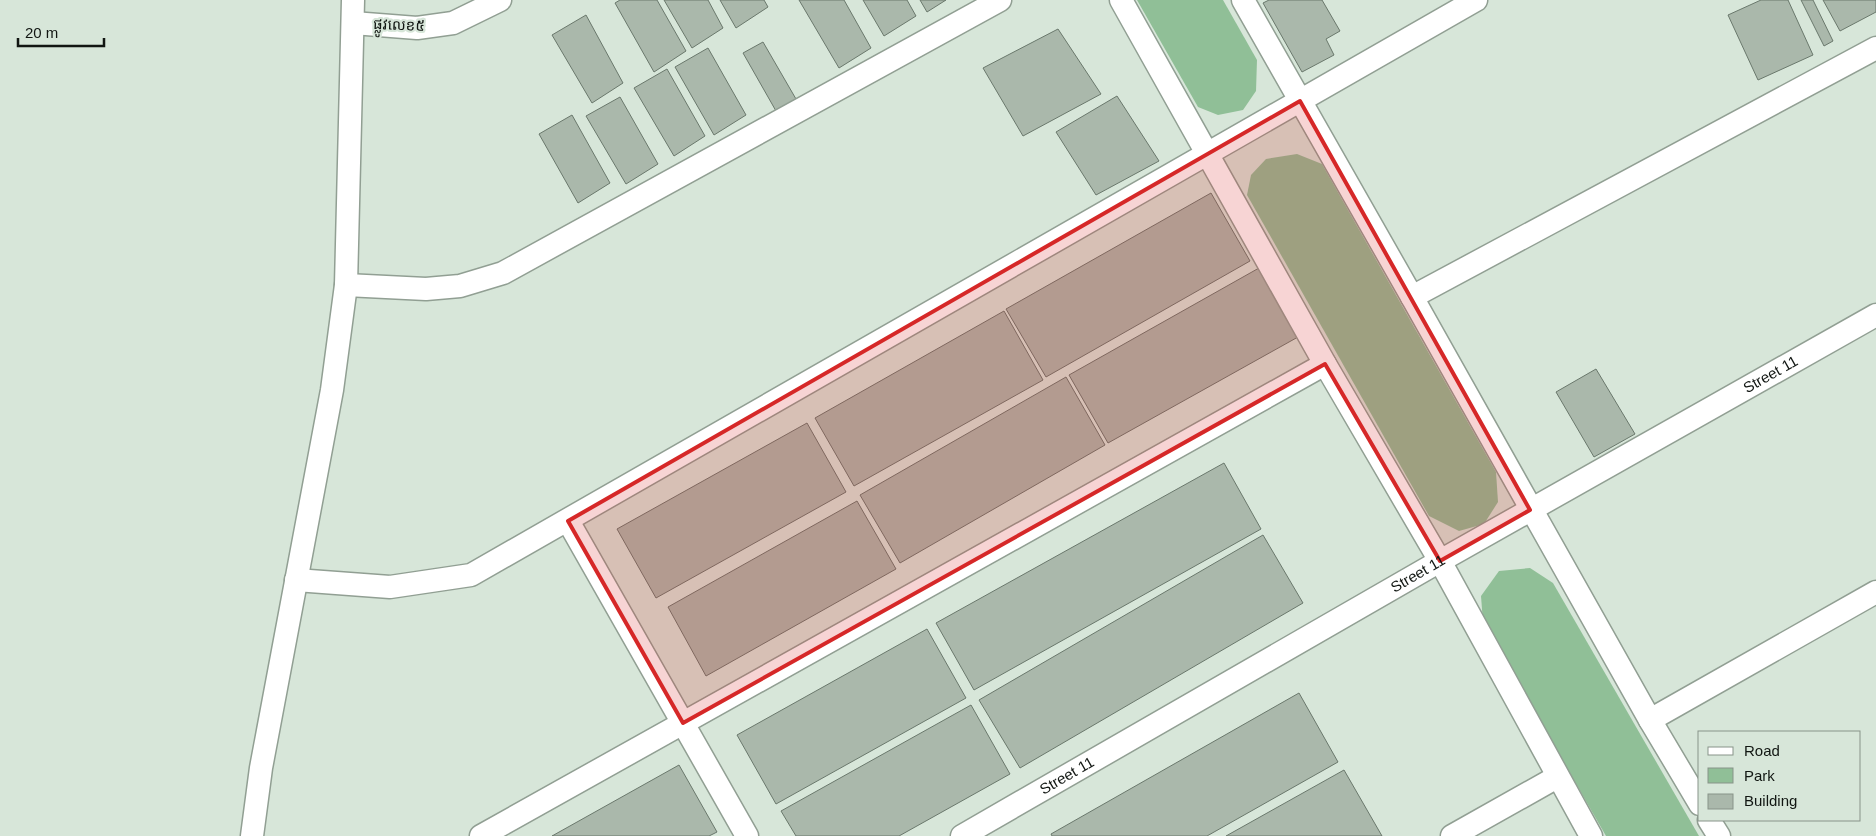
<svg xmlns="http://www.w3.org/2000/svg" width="1876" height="836" viewBox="0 0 1876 836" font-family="Arial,'Noto Sans Khmer',sans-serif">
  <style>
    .green { fill: #90bf97 }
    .building { fill: #aab8ab; stroke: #6a786c }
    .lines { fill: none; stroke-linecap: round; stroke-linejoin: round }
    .minor-casing { stroke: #919f93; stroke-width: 25 }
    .minor { stroke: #fff; stroke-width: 22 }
    .marked { fill: #d62828; fill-opacity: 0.2; stroke: #d62828; stroke-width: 4; stroke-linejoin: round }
    .labels { text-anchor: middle; stroke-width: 4.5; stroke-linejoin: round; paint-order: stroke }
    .street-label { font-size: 15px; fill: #111612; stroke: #d7e6d9 }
  </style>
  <rect width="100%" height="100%" fill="#d7e6d9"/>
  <g class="green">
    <polygon points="1137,0 1223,0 1257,60 1256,91 1243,110 1218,115 1198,107"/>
    <polygon points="1297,154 1322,164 1496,472 1498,502 1484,524 1459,531 1429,516 1247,195 1251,175 1266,159"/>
    <polygon points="1530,568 1553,583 1699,836 1606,836 1483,622 1481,596 1499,571"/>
  </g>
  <g class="building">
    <polygon points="620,0 657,0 686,51 654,72 615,3"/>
    <polygon points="664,0 708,0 723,28 692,48"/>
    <polygon points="720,0 764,0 768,7 736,28"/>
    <polygon points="799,0 844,0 871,48 839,68"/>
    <polygon points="863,0 907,0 916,16 884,36"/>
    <polygon points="920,0 946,0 927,12"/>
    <polygon points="1269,0 1322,0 1340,31 1326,39 1334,55 1302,72 1263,3"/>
    <polygon points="1761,0 1788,0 1813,55 1758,80 1728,15"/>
    <polygon points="1801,0 1813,0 1833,41 1824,46"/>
    <polygon points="1823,0 1876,0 1876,12 1840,31"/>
    <polygon points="586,15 623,83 592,103 552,35"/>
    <polygon points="1058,29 1101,94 1023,136 983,68"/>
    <polygon points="763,42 796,99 776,111 743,53"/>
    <polygon points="708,48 746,115 714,135 675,67"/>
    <polygon points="667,69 705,136 674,156 634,88"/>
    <polygon points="1117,96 1159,161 1096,195 1056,132"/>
    <polygon points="620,97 658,164 626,184 586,116"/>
    <polygon points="572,115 610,183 578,203 539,134"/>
    <polygon points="1211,193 1250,261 1046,377 1006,309"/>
    <polygon points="1259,268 1298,337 1108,443 1069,375"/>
    <polygon points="1004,311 1043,380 854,486 815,418"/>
    <polygon points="1596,369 1635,434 1594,457 1556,392"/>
    <polygon points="1066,377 1105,445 900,563 860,495"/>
    <polygon points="807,423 846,492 656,598 617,529"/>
    <polygon points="1224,463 1261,529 974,690 936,623"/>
    <polygon points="857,501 896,569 706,676 668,607"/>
    <polygon points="1263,535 1303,603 1020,768 979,700"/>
    <polygon points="927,629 966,698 776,804 737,735"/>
    <polygon points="1299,693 1338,762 1207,836 1052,836 1051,834"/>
    <polygon points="971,705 1010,774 899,836 796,836 781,811"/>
    <polygon points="679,765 717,832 709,836 552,836"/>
    <polygon points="1344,770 1382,836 1226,836"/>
  </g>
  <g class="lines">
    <g class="minor-casing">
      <g id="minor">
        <polyline points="1121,0 1325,364 1440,561 1591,836"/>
        <polyline points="1243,0 1412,297 1650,720 1700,804"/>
        <polyline points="353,23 417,28 453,23 500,0"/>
        <polyline points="346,285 426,289 460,286 503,273 1000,0"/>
        <polyline points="1412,297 1876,48"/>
        <polyline points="568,521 747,836"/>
        <polyline points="296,580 390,587 471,575 1476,0"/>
        <polyline points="1650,720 1876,592"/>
        <polyline points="1709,820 1719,836"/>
        <polyline points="252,836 261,768 332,390 346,285 353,0"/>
        <polyline points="481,836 1325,364"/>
        <path id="s1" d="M962,836L1440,561L1876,315"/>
        <polyline points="1452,836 1557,777"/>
      </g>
    </g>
    <use href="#minor" class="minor"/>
  </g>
  <path class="marked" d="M1300,101L1530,510L1440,561L1325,364L683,723L568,521Z"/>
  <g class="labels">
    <g class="street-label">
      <text transform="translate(399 25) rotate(2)" y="5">ផ្លូវលេខ៥</text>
      <text dy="5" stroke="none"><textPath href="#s1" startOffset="931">Street 11</textPath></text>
      <text dy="5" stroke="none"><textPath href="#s1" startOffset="526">Street 11</textPath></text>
      <text dy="5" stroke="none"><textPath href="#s1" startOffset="121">Street 11</textPath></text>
    </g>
  </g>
  <rect x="1698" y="731" width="162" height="90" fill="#d7e6d9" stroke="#889389"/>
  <rect x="1708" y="747" width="25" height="8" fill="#ffffff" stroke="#889389"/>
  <text x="1744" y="756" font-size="15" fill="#111612">Road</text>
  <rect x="1708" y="768" width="25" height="15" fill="#90bf97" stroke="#889389"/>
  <text x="1744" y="781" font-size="15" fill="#111612">Park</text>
  <rect x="1708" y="794" width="25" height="15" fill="#aab8ab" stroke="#889389"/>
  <text x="1744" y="806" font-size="15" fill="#111612">Building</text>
  <path d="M18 38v8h86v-8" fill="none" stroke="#111612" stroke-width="2.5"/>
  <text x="25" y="38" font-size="15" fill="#111612" stroke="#d7e6d9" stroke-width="4" paint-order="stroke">20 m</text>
</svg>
